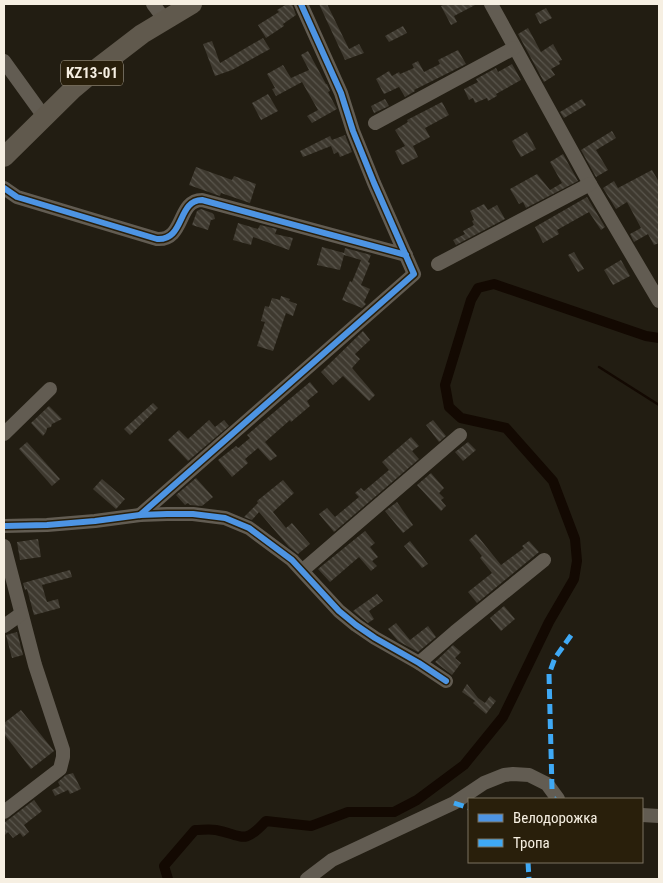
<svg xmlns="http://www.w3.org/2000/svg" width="663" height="883" viewBox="0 0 663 883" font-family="'Roboto Condensed',sans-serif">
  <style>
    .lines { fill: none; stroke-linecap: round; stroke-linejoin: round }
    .stream { stroke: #130902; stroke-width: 2.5 }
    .canal { stroke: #130902; stroke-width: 10 }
    .building { fill: url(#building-back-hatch) }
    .minor { stroke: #625c52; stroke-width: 14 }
    .highway { stroke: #60594d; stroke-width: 20 }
    .quiet { stroke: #3fa9f5; stroke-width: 5; stroke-dasharray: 10 5; stroke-linecap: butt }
    .cycleway-casing { stroke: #291f0b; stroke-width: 9 }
    .cycleway { stroke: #4d94e3; stroke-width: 6 }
    .labels { text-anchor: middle; stroke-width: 4.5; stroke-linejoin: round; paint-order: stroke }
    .shield { fill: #291f0b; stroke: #b8b1a2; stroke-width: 1 }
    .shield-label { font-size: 15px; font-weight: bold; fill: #f6efe2 }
  </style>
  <defs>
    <pattern id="building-back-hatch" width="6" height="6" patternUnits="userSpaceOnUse" patternTransform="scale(1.25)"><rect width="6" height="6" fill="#3e392f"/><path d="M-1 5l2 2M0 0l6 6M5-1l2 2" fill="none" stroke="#5a564d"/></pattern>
  </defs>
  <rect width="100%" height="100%" fill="#221d12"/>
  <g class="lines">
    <polyline class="stream" points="599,367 659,405"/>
    <path class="canal" d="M168,879L164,866L195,830C202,830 209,829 216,830C243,835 243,846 266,821L311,826L348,812H394L417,800L464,765L503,717L549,622L574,579L577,561L575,539L553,481L506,428L461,418L449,407L445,385L471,300L478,288L494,284L646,336L659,338"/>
  </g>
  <g class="building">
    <polygon points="287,4 292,4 296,15 283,24 284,26 266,38 258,25 279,12 277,10"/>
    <polygon points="319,4 327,4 349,49 359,44 364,53 345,60"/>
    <polygon points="445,4 477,4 454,16 457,22 451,25 441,6"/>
    <polygon points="546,8 552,18 540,24 535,14"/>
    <polygon points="403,26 407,33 389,42 385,36"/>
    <polygon points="528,28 541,52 553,44 562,60 559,61 560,64 551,69 555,75 544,82 518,34"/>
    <polygon points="263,38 270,49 232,70 215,76 203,44 212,41 220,63"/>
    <polygon points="458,50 466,64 414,90 415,91 405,97 399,87 384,94 376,79 389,71 392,76 399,72 400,74 414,68 412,64 418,61 424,72 440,64 438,60"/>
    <polygon points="308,51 326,84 327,84 330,91 328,92 337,109 312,123 307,116 318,110 302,82 276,96 272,89 275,88 267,74 283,65 291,78 309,70 301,55"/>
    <polygon points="512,64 521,80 496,94 497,96 488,101 487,98 475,103 473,98 469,100 464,89 478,82 476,79 496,68 498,72"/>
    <polygon points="268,94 278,111 261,120 252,103"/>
    <polygon points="385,99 389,106 374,113 371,106"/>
    <polygon points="582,99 586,105 564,118 560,112"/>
    <polygon points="442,102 449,115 425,128 430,137 413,146 418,157 402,165 395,151 405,146 395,130 408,122 407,120"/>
    <polygon points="612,131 616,138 596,150 608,170 596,177 581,150"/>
    <polygon points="527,132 536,149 521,157 512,141"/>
    <polygon points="345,135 352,152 340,157 338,152 334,154 331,146 303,157 300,151 330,136 332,140"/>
    <polygon points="563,154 578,181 526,208 523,202 519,204 510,189 537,174 550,190 562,183 550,162"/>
    <polygon points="196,167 232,180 234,176 256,184 250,203 221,193 220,196 217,195 189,185"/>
    <polygon points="652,170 659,182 659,243 654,245 648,234 634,242 630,234 641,228 627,202 616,209 603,188 614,181 618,188"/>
    <polygon points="587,197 605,227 601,230 589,212 557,230 559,234 543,243 535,227"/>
    <polygon points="484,204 488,210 497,205 505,219 456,245 453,240 465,234 463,231 474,225 472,221 474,220 470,211"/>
    <polygon points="201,209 212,213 214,215 215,219 211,220 208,230 192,225 197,211"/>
    <polygon points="238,223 258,229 260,225 277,229 275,234 293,238 289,250 253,237 251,245 233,240"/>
    <polygon points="322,247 344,253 345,248 371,255 368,262 370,263 361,285 370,289 364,302 366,304 362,308 342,300 350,281 352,282 361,260 344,255 340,270 317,265"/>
    <polygon points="574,252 584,269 578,272 568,255"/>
    <polygon points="621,260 630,276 613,285 604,270"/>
    <polygon points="281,296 290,299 289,301 297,304 293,316 286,313 273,351 257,346 265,322 261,321 265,306 269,307 272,298 280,300"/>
    <polygon points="363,331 370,340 355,354 360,359 352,368 375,395 369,401 343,376 333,385 321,372"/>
    <polygon points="310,382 318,392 307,401 310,406 291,422 290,420 265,442 277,456 270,461 258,448 245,459 248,463 232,477 218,460 236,446 238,448 250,438 247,435"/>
    <polygon points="153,403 158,408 130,435 124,429"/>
    <polygon points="49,406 62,419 52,424 51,427 47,428 46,432 43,436 31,423"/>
    <polygon points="209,420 215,427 224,420 229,426 188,461 168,440 179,430 188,439"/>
    <polygon points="433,420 446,436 439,442 426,425"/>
    <polygon points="411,437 419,446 412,451 419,459 334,532 319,514 327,508 335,517 359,497 355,493 361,488 364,491 389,470 382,462"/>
    <polygon points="27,442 60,479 52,486 19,449"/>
    <polygon points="468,442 476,450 463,461 455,452"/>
    <polygon points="431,473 444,488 439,493 444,498 441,500 446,506 441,511 417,485"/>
    <polygon points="196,478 213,497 202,506 190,505 188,503 185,505 176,495"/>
    <polygon points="102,479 125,499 116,509 93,489"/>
    <polygon points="283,480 294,493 273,512 286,528 292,523 310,544 298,554 289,547 259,512 252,520 244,517 258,503 257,501"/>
    <polygon points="397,502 413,525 403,533 385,511"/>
    <polygon points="365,531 375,543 370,547 378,557 372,561 377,566 371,571 359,557 330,582 318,569"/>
    <polygon points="476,534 501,565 524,548 522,546 529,541 539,552 477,603 468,592 492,573 480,558 482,556 469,540"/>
    <polygon points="38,539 41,557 20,560 17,542"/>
    <polygon points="410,541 428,564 422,568 404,546"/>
    <polygon points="70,570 72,577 42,585 47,602 58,599 60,608 34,615 27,589 25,590 23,583"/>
    <polygon points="377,594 383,601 369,611 374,619 368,623 353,611"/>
    <polygon points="504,606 515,619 501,631 490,618"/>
    <polygon points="396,623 410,640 428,626 436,637 418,652 398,641 388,629"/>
    <polygon points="17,632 23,655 12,658 6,635"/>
    <polygon points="453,645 461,652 455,658 461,663 452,675 435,662"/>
    <polygon points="467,684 478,698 485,703 490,696 496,701 486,714 473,703 475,701 462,692"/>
    <polygon points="21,710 54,751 31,769 4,734 4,723"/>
    <polygon points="73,773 81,789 70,794 68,790 55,796 52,790 60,786 58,782 66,775"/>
    <polygon points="34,800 42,811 24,825 29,832 23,837 20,833 13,838 8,832 4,836 4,823"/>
  </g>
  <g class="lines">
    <g class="minor">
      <polyline points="153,4 165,20"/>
      <polyline points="491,4 590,184 659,301"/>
      <polyline points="4,61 45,118"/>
      <polyline points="375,123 514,48"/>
      <path d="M4,188L17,197L157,239C185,241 177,200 202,200L406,255"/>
      <polyline points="438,264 590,184"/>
      <polyline points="4,434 50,389"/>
      <polyline points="140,515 414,274 374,183 353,131 341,93 301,4"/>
      <polyline points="4,526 47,525 95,521 140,515 167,514 193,514 225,518 249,528 292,560 339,611 356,625 375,638 419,663 446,681"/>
      <polyline points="4,546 35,665 63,750 63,757 60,769 4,812"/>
      <polyline points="303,570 460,435"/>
      <polyline points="4,626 21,614"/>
      <polyline points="419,663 455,632 544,560"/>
      <polyline points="642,815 659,816"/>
      <polyline points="307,879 332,860 454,803 484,783 504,775 513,774 529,775 547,784 558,799"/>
    </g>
    <polyline class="highway" points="4,157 74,88 99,67 142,34 192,4"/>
    <g class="quiet">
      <polyline points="552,789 549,674 555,658 572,634"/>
      <polyline points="556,799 557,798"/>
      <polyline points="454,803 469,808"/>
      <polyline points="528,862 529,879"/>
    </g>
    <g class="cycleway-casing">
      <g id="cycleway">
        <path d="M4,188L17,197L157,239C185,241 177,200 202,200L406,255"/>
        <polyline points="140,515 414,274 374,183 353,131 341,93 301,4"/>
        <polyline points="4,526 47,525 95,521 140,515 167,514 193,514 225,518 249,528 292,560 339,611 356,625 375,638 419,663 446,681"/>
      </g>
    </g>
    <use href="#cycleway" class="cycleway"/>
  </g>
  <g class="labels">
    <rect class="shield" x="61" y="60.5" width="62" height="25" rx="4"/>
    <g class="shield-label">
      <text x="92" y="78">KZ13-01</text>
    </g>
  </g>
  <rect width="663" height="883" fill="none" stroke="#f6efe2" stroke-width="10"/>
  <rect x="468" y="798" width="175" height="65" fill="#291f0b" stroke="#7b7261"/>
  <rect x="478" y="814" width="25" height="8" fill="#4d94e3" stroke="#7b7261"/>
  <text x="513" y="823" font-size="15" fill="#f6efe2">Велодорожка</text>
  <rect x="478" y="839" width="25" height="8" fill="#3fa9f5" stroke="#7b7261"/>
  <text x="513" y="848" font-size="15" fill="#f6efe2">Тропа</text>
</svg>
